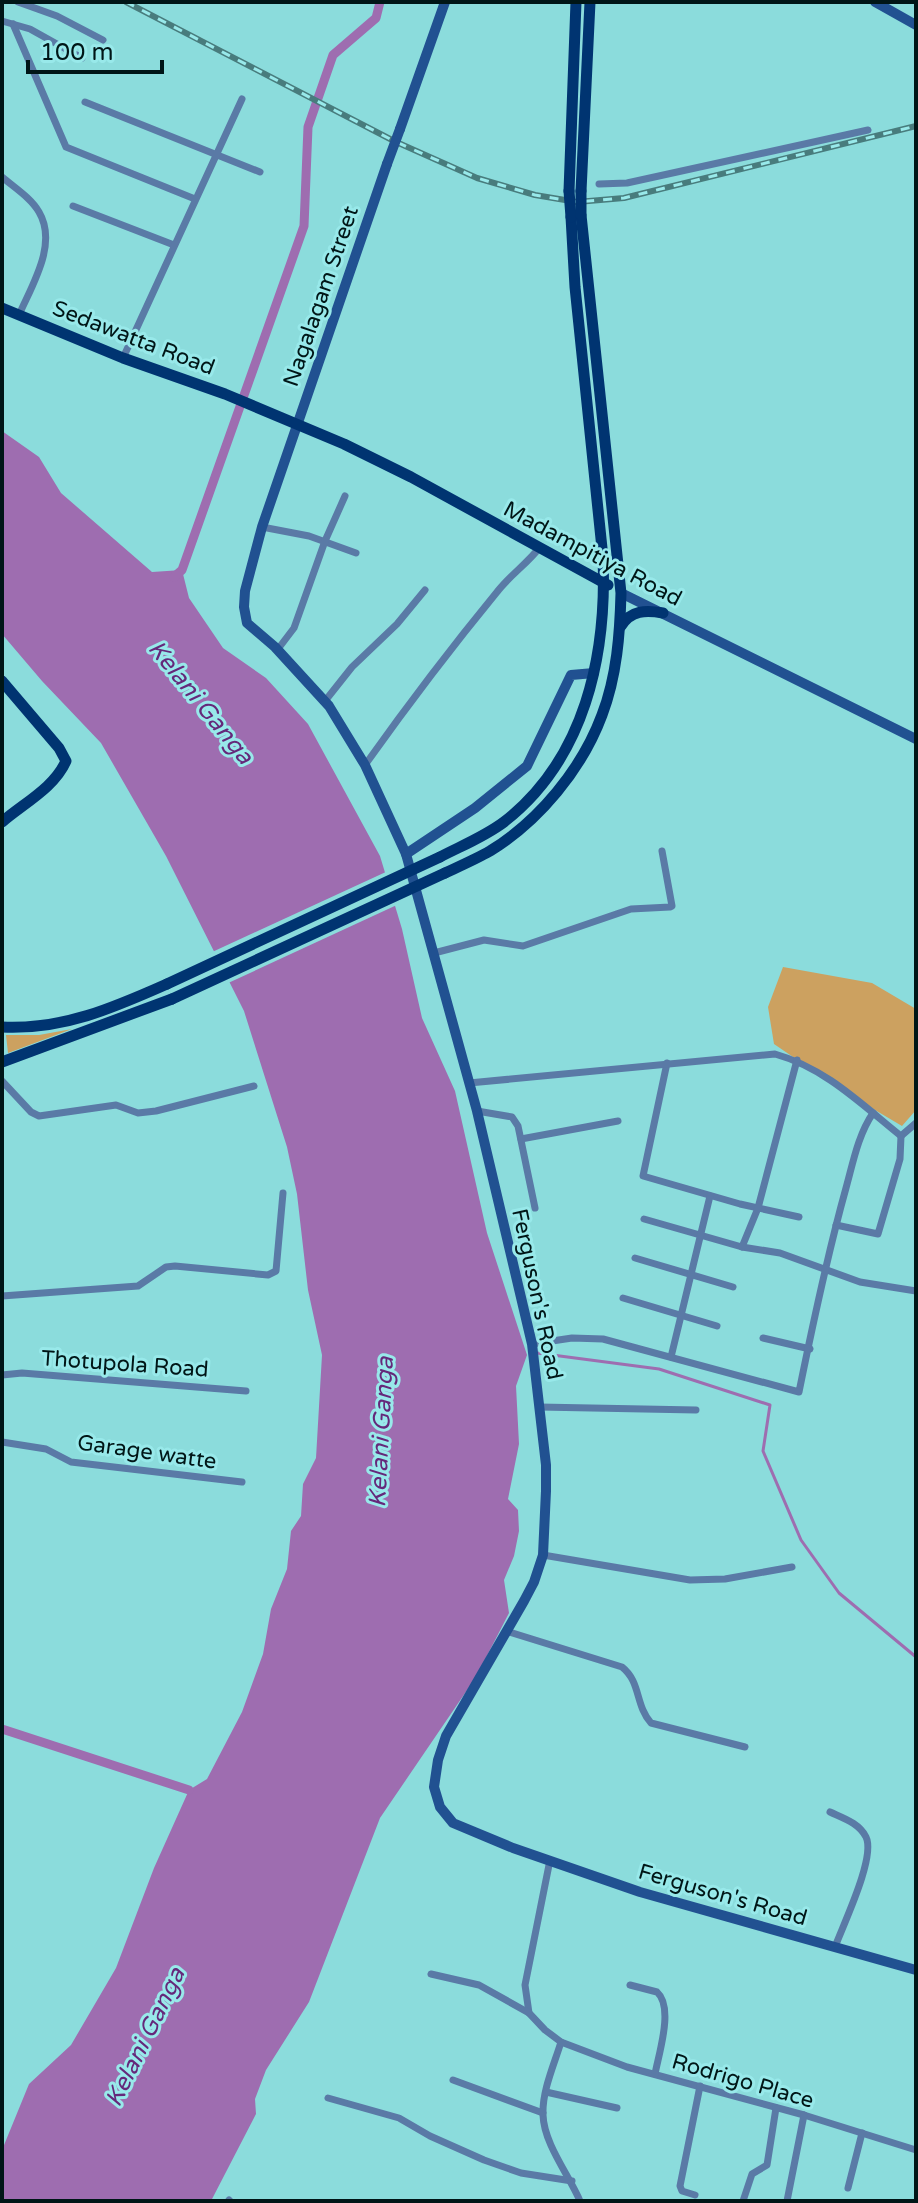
<svg xmlns="http://www.w3.org/2000/svg" width="918" height="2203" viewBox="0 0 918 2203" font-family="'Varela Round',sans-serif">
  <style>
    .green { fill: #cca160 }
    .water { fill: #9e6db0 }
    .pier { fill: #8bdcdc }
    .lines { fill: none; stroke-linecap: round; stroke-linejoin: round }
    .stream { stroke: #9e6db0; stroke-width: 3 }
    .canal { stroke: #9e6db0; stroke-width: 9 }
    .street { stroke: #5a7aa6; stroke-width: 7 }
    .secondary { stroke: #215191; stroke-width: 10 }
    .primary { stroke: #003471; stroke-width: 11 }
    .rail-casing { stroke: #487c7d; stroke-width: 6 }
    .rail { stroke: #98e9ea; stroke-width: 3; stroke-dasharray: 9; stroke-linecap: butt }
    .secondary-bridge { stroke: #215191; stroke-width: 10 }
    .primary-bridge { stroke: #003471; stroke-width: 11 }
    .labels { text-anchor: middle; stroke-width: 6; stroke-linejoin: round; paint-order: stroke }
    .street-label { font-size: 22px; fill: #001617; stroke: #98e9ea }
    .water-label { font-size: 24px; font-style: italic; fill: #65287a; stroke: #98e9ea }
  </style>
  <rect width="100%" height="100%" fill="#8bdcdc"/>
  <g class="green">
    <polygon points="783,967 872,983 916,1009 916,1110 902,1126 843,1091 774,1044 768,1007"/>
    <polygon points="72,1029 8,1053 6,1035 39,1035"/>
  </g>
  <polygon class="water" points="2,431 39,457 61,493 152,572 182,570 189,598 223,648 266,678 308,724 380,856 402,929 422,1018 455,1091 487,1233 527,1355 516,1386 519,1444 508,1499 518,1510 519,1531 514,1556 504,1580 509,1613 476,1677 380,1818 309,2002 266,2070 255,2099 256,2114 211,2201 2,2201 2,2150 29,2084 71,2045 116,1968 154,1868 189,1790 207,1779 242,1712 263,1654 271,1609 287,1569 291,1531 301,1516 303,1484 316,1458 322,1355 308,1290 297,1194 287,1147 244,1011 166,856 101,743 42,681 2,634"/>
  <polygon class="pier" points="388,871 399,904 226,984 210,953"/>
  <g class="lines">
    <polyline class="stream" points="537,1353 659,1369 770,1405 763,1451 801,1540 839,1593 916,1657"/>
    <g class="canal">
      <polyline points="174,577 182,570 304,226 308,127 333,55 376,18 380,2"/>
      <polyline points="2,1729 189,1790"/>
    </g>
    <g class="street">
      <polyline points="18,2 57,16 103,40"/>
      <polyline points="2,21 30,29 82,58"/>
      <polyline points="13,24 66,147 195,199"/>
      <polyline points="85,102 260,172"/>
      <path d="M2,177C15,188 31,198 39,212C58,244 32,285 19,315"/>
      <polyline points="599,184 627,183 868,130"/>
      <polyline points="73,206 174,245"/>
      <polyline points="123,358 242,99"/>
      <polyline points="262,527 309,536 356,553"/>
      <polyline points="278,649 294,628 325,541 345,496"/>
      <polyline points="325,701 352,667 397,624 425,590"/>
      <path d="M365,765C407,706 451,648 497,592C510,575 527,564 540,547"/>
      <polyline points="434,953 484,940 523,946 631,909 670,907 672,906 662,851"/>
      <polyline points="667,1063 643,1176 740,1204 799,1217"/>
      <polyline points="2,1081 31,1112 39,1116 116,1105 138,1113 156,1111 254,1086"/>
      <path d="M469,1083L775,1054C825,1068 860,1103 901,1136L916,1123"/>
      <polyline points="477,1111 512,1117 518,1126 535,1208"/>
      <polyline points="521,1139 618,1121"/>
      <polyline points="644,1219 742,1247 780,1253 860,1282 916,1291"/>
      <polyline points="836,1225 878,1234 900,1159 901,1136"/>
      <polyline points="742,1247 758,1208 797,1060"/>
      <polyline points="635,1258 733,1287"/>
      <polyline points="2,1296 138,1286 166,1267 175,1266 268,1275 276,1271 283,1193"/>
      <polyline points="623,1298 717,1326"/>
      <polyline points="763,1338 810,1349"/>
      <path d="M532,1344L572,1338L603,1339L799,1392C813,1323 827,1256 846,1188C853,1163 858,1135 873,1113"/>
      <polyline points="671,1357 710,1196"/>
      <polyline points="2,1375 22,1373 246,1391"/>
      <polyline points="539,1407 696,1410"/>
      <polyline points="2,1442 46,1449 71,1462 242,1482"/>
      <polyline points="543,1555 690,1580 725,1579 792,1567"/>
      <path d="M506,1631L622,1667C641,1682 635,1705 651,1723L745,1747"/>
      <path d="M830,1812C843,1818 859,1823 866,1837C876,1857 843,1925 835,1947"/>
      <polyline points="550,1860 525,1985 529,2013 545,2030 561,2042 627,2067 804,2115 916,2150"/>
      <polyline points="431,1974 479,1985 529,2013"/>
      <path d="M630,1985L657,1992C674,2007 659,2053 655,2074"/>
      <path d="M561,2042C554,2065 542,2091 543,2115C544,2144 569,2175 580,2201"/>
      <polyline points="453,2080 543,2113"/>
      <polyline points="546,2092 617,2108"/>
      <polyline points="328,2098 399,2118 430,2136 484,2160 521,2173 572,2181"/>
      <polyline points="848,2188 862,2133"/>
      <polyline points="695,2195 682,2191 680,2186 700,2086"/>
      <polyline points="229,2200 230,2201"/>
      <polyline points="743,2201 752,2174 767,2165 776,2108"/>
      <polyline points="787,2201 804,2115"/>
    </g>
    <g class="secondary">
      <polyline points="875,2 916,25"/>
      <polyline points="400,129 445,2"/>
      <polyline points="387,164 262,527 245,591 244,607 247,623 275,647 329,706 365,765 406,854 477,1111 532,1344 546,1465 546,1491 543,1555 534,1582 524,1601 446,1736 438,1760 434,1787 440,1807 453,1823 513,1848 640,1892 916,1970"/>
      <polyline points="621,593 916,739"/>
      <polyline points="406,854 475,808 527,766 571,675 594,673"/>
    </g>
    <g class="primary">
      <polyline points="569,191 576,2"/>
      <polyline points="581,191 590,2"/>
      <polyline points="2,308 123,358 225,394 344,444 411,477 608,585"/>
      <path d="M621,626C631,610 646,610 663,613"/>
      <path d="M2,681L59,748L66,761C54,788 24,803 2,822"/>
      <path d="M440,857C461,846 484,837 504,822C585,759 607,656 603,558L575,287L571,217"/>
      <path d="M445,873C460,866 476,859 490,851C539,821 582,769 602,715C617,676 620,633 621,593L581,215"/>
      <path d="M2,1027C63,1030 113,1008 167,984"/>
      <polyline points="2,1062 172,999"/>
    </g>
    <g class="rail-casing">
      <polyline id="rail" points="126,2 394,141 477,178 535,195 577,202 624,198 916,126"/>
    </g>
    <use href="#rail" class="rail"/>
    <polyline class="secondary-bridge" points="387,164 400,129"/>
    <g class="primary-bridge">
      <polyline points="569,191 571,217"/>
      <polyline points="581,191 581,215"/>
      <polyline points="167,984 440,857"/>
      <polyline points="172,999 445,873"/>
    </g>
  </g>
  <g class="labels">
    <g class="street-label">
      <text transform="translate(320 296) rotate(-71)" y="8">Nagalagam Street</text>
      <text transform="translate(134 337) rotate(21)" y="8">Sedawatta Road</text>
      <text transform="translate(593 553) rotate(28)" y="8">Madampitiya Road</text>
      <text transform="translate(538 1294) rotate(78)" y="8">Ferguson's Road</text>
      <text transform="translate(125 1363) rotate(4)" y="8">Thotupola Road</text>
      <text transform="translate(147 1451) rotate(8)" y="8">Garage watte</text>
      <text transform="translate(723 1894) rotate(16)" y="8">Ferguson's Road</text>
      <text transform="translate(743 2080) rotate(16)" y="8">Rodrigo Place</text>
    </g>
    <g class="water-label">
      <text transform="translate(201 702) rotate(51)" y="8">Kelani Ganga</text>
      <text transform="translate(381 1432) rotate(-87)" y="8">Kelani Ganga</text>
      <text transform="translate(145 2037) rotate(-64)" y="8">Kelani Ganga</text>
    </g>
  </g>
  <rect width="918" height="2203" fill="none" stroke="#001617" stroke-width="8"/>
  <path d="M28 60v12h134v-12" fill="none" stroke="#001617" stroke-width="4"/>
  <text x="40" y="60" font-size="24" fill="#001617" stroke="#98e9ea" stroke-width="6" paint-order="stroke">100 m</text>
</svg>
